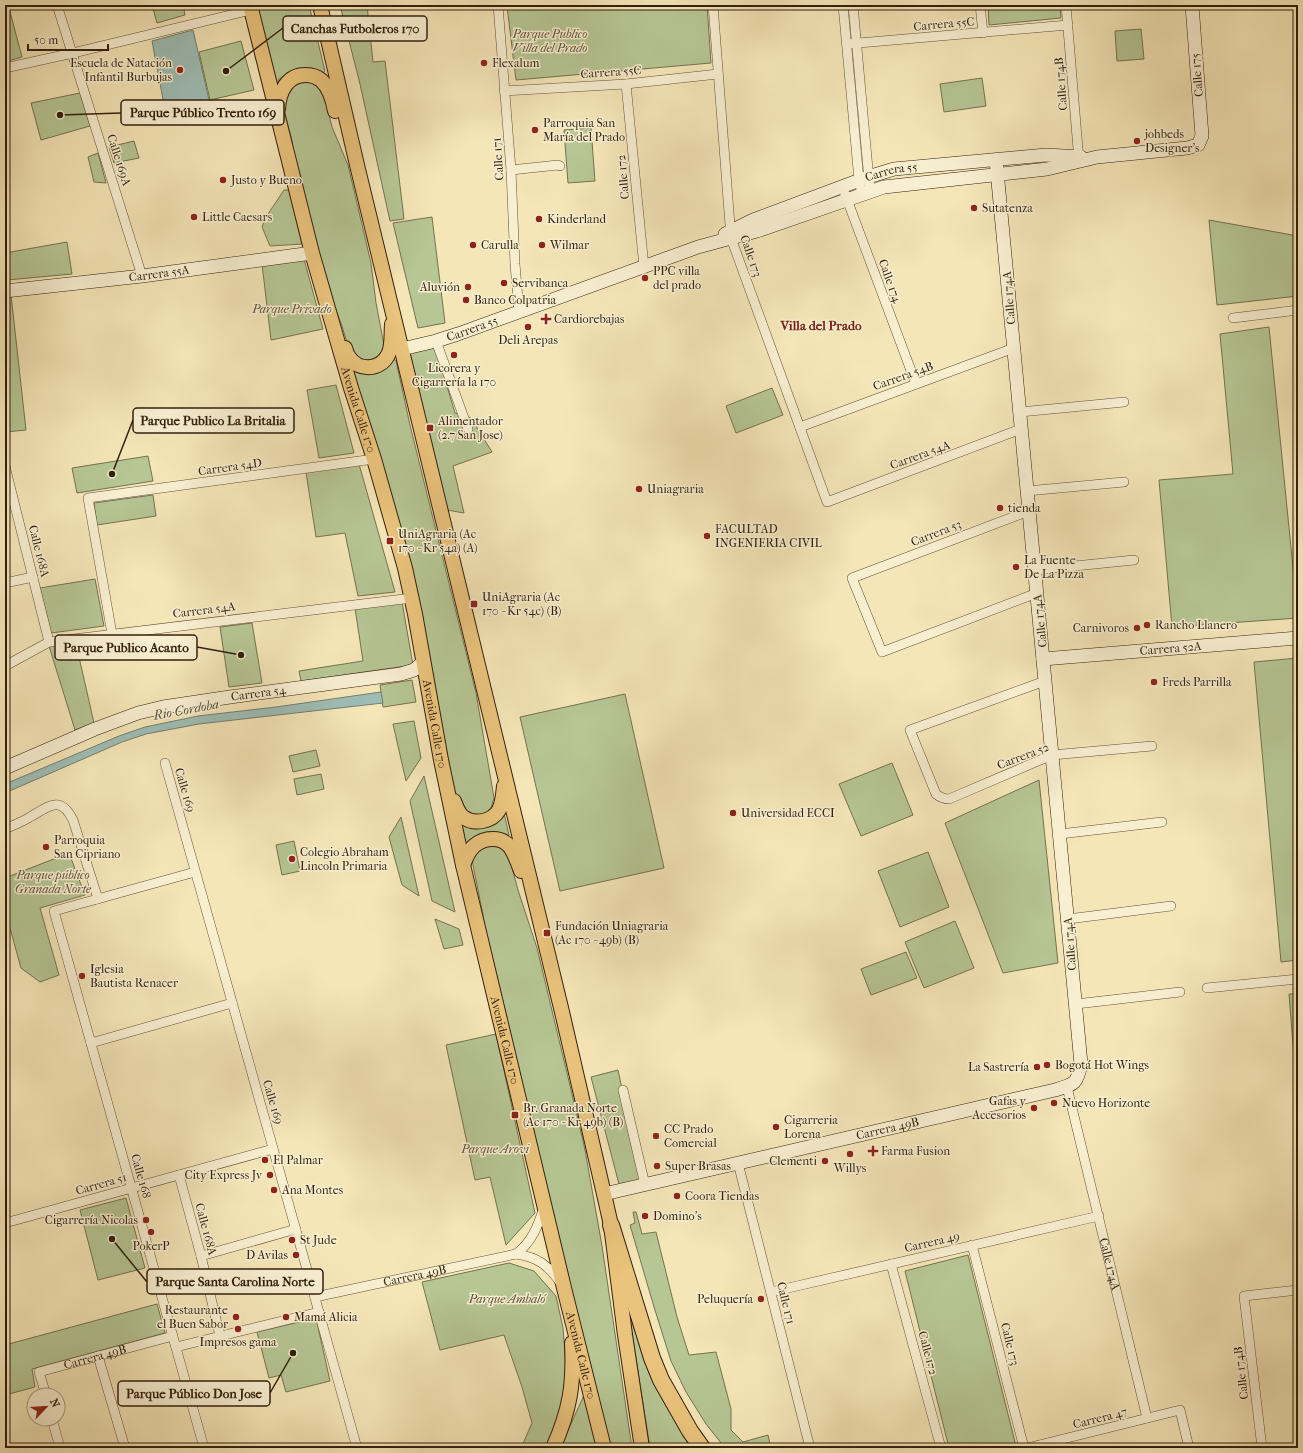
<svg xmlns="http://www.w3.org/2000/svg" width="1303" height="1453" viewBox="0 0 1303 1453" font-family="'IM FELL French Canon',serif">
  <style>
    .green { fill: #b6c694; stroke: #747250 }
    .water { fill: #9ebeb6; stroke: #737e72 }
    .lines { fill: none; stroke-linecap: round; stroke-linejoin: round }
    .street-casing { stroke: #635137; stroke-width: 10 }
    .secondary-casing { stroke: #321f0c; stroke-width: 14 }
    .primary-casing { stroke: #321f0c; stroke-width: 16 }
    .highway-casing { stroke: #321f0c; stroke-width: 18 }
    .street { stroke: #f8efd1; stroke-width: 9 }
    .secondary { stroke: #f8efd1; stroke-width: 13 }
    .primary { stroke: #eac37c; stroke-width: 14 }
    .highway { stroke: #eac37c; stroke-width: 16 }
    .poi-dot { fill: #8f2418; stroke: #f8efd1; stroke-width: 1.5 }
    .labels { text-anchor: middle; stroke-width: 3; stroke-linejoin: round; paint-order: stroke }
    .street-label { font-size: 12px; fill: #321f0c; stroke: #f8efd1 }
    .park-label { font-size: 12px; font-style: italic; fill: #5a5135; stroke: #f8efd1 }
    .poi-label { font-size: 12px; fill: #321f0c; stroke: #f8efd1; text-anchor: start }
    .neighbourhood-label { font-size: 13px; font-weight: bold; fill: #7a1f14; stroke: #f8efd1 }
    .water-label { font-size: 13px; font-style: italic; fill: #524f3f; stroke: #f8efd1 }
    .leader { fill: none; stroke: #321f0c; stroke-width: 1.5 }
    .callout-dot { fill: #321f0c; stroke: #f8efd1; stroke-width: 1.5 }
    .callout { fill: #f8efd1; stroke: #321f0c; stroke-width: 1.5 }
    .callout-label { font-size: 13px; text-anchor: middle; font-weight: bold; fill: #321f0c }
  </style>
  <rect width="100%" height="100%" fill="#f5e6b8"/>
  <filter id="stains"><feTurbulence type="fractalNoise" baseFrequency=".005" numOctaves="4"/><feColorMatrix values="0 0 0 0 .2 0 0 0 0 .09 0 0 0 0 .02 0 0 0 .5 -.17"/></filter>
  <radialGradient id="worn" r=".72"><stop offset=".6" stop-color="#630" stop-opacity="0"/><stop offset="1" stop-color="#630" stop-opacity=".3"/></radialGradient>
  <g class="green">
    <polygon points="152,5 183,5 185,15 157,23"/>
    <polygon points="255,5 309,5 325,71 323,73 295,70 279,79 277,84"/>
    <polygon points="340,5 367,5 373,62 385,61 404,219 390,221 360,84"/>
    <polygon points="525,5 707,5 711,63 516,80 507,6"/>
    <polygon points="988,5 1060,5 1061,18 989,25"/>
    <polygon points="9,8 22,57 5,62 5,9"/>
    <polygon points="1141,29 1144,59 1117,61 1115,31"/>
    <polygon points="241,41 254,90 210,100 199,52"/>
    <polygon points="982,78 986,106 944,112 940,84"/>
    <polygon points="307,81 317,85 324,95 332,127 348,165 371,263 376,303 384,345 383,350 376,357 365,362 361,360 349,349 342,326 329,292 296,170 292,141 283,106 288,89 292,85"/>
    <polygon points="80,93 90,126 41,140 31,103"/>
    <polygon points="591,128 595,181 568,183 564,130"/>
    <polygon points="134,141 139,158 114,163 109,147"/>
    <polygon points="98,153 106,183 94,182 88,157"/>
    <polygon points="284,190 289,190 302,244 270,246 262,227 266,217"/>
    <polygon points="432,217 445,323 418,328 393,223"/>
    <polygon points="1209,220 1298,236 1298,296 1217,305"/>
    <polygon points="67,242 72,274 7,280 5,272 5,253"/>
    <polygon points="304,259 323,329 271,340 262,264"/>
    <polygon points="11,295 26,430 5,432 5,296"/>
    <polygon points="1269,327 1298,618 1172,627 1159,480 1233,474 1220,334"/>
    <polygon points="435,346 455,413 471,418 492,452 453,466 464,513 447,510 407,351"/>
    <polygon points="391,359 394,359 396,361 410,425 476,693 494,798 491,808 483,815 466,814 456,797 427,657 350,372 353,369"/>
    <polygon points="336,385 354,453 319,458 307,390"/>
    <polygon points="772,388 783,415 736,433 726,406"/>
    <polygon points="148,456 153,481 77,493 72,468"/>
    <polygon points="359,464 395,592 358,596 345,533 316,537 306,472"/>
    <polygon points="153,495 156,516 97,525 94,503"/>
    <polygon points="95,579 104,626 51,633 40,588"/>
    <polygon points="402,602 413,665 301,681 299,671 363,661 355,608"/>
    <polygon points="252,623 262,683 229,687 220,627"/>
    <polygon points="76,644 94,723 75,730 49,646"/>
    <polygon points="1298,658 1298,960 1281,962 1254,662"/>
    <polygon points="412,680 416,702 383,707 380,685"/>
    <polygon points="625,694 664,868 560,891 520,717"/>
    <polygon points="414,721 421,758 406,781 393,724"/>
    <polygon points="316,750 320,766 293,772 289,756"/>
    <polygon points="892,763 913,815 861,836 839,784"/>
    <polygon points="321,774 324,789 297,795 294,779"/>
    <polygon points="424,776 455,912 432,901 410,801"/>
    <polygon points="1039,780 1058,963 1003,973 945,823"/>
    <path d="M504,813L509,835C504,836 499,833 493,832C481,830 473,840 464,845L461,824L468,827Z"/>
    <polygon points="401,817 419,896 402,885 389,837"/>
    <polygon points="294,841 300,871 282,875 276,845"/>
    <polygon points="490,843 503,847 509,856 518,890 537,948 577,1115 585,1150 602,1246 632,1448 611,1448 579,1324 486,938 483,915 472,860 475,852"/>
    <polygon points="928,852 949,907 900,927 878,871"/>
    <polygon points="69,853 85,895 40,908 59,975 40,982 21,968 5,910 5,878"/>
    <polygon points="435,919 459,929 463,945 444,949"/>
    <polygon points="955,921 974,968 924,988 905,942"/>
    <polygon points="906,952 917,978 871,995 861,969"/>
    <polygon points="1289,994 1298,994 1298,1109"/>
    <polygon points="496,1034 535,1213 506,1245 490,1177 475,1180 446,1045"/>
    <polygon points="618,1070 642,1182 620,1188 591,1077"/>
    <polygon points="126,1198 145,1268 98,1280 80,1210"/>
    <polygon points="633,1212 636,1212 642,1234 656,1232 677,1317 689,1355 716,1352 731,1409 731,1430 743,1442 768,1435 771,1448 725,1448 706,1424 686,1392 671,1361 654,1307 630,1225 635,1223"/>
    <polygon points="968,1255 1016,1446 1009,1448 949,1448 905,1271"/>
    <polygon points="509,1263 534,1271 556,1296 563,1328 566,1369 563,1411 550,1448 521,1448 532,1423 522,1387 504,1335 440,1350 422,1282"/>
    <polygon points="157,1304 165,1333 32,1369 35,1387 5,1395 5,1345"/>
    <polygon points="629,1314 657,1389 695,1448 650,1448"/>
    <polygon points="316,1318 330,1381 286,1392 281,1375 269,1378 257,1332"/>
    <polygon points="585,1393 598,1448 560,1448"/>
  </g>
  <g class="water">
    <polygon points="193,30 209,100 165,110 152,41"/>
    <polygon points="381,692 383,703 199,724 146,734 122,742 5,793 5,784 119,736 145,727 198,716 276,707"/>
  </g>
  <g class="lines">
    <g class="street-casing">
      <g id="street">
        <polyline points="57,5 142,276"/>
        <polyline points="498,5 511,170 515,264 519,312"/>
        <polyline points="713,5 731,238 827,502 1021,429"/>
        <polyline points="843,5 859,180 862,194"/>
        <polyline points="853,5 870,191"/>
        <polyline points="980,5 983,33"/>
        <polyline points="1066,5 1079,161"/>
        <polyline points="847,44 1068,25"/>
        <polyline points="5,68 73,53 251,10"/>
        <polyline points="626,84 644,267"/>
        <polyline points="504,91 626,84 718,74"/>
        <polyline points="511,170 558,165 560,166"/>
        <polyline points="842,186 916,384"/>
        <polyline points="1233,318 1298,310"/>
        <polyline points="436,341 468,429"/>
        <polyline points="1020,412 1124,402"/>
        <polyline points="800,427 1014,348"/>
        <polyline points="5,466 49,642"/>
        <polyline points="1027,491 1124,482"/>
        <polyline points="1029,511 852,578 882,652 1037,593"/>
        <polyline points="1035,570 1134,560"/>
        <polyline points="5,583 33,577"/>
        <polyline points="112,634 88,498 374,459"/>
        <polyline points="5,666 49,642 412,598"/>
        <path d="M1045,681L910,730L936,794C941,798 944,799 949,799L1052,755L1152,746"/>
        <polyline points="165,763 357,1448"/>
        <path d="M5,829C14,825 22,822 30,817C48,807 60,794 73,820L98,899"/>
        <polyline points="1060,834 1162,822"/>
        <polyline points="195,872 54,911 204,1448"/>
        <polyline points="1068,919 1171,906"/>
        <polyline points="1207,988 1298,979"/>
        <polyline points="1076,1004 1180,992"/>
        <polyline points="91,1043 232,1003"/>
        <path id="s1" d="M1067,1087L1147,1418"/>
        <polyline points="623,1090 645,1185"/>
        <polyline points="738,1163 810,1448"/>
        <polyline points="179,1175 201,1256 220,1336"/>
        <polyline points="5,1223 273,1149"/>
        <polyline points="972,1245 1024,1448"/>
        <path d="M516,1254C532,1242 538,1226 544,1207"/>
        <polyline points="201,1256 296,1229"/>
        <polyline points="891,1264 941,1448"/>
        <polyline points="771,1292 1099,1216"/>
        <path id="s2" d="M315,1297L516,1254C537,1257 548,1265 560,1282"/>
        <polyline points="176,1347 319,1312"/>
        <polyline points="98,1356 125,1448"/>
        <path id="s3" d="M46,1395L39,1372L173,1336"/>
        <polyline points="52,1419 60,1448"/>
        <polyline points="1027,1448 1180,1410 1189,1448"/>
        <polyline points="1262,1448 1244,1296 1298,1290"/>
      </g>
    </g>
    <g class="secondary-casing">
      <g id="secondary">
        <path id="s4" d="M725,234L753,220L868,177L894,169L1046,155L1081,157"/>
        <path id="s5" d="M5,291L142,276L312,253"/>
        <path id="s6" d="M402,349L436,341L458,334L698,247L757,231L884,187L1047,169L1097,157L1187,148L1198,145L1202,136L1192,5"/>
        <path id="s7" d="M1043,659L1298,638"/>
        <path id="s8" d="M5,768L95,729L138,713L163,707L230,697L401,674L414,670L423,662"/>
        <path id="s9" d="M604,1194L1055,1090C1075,1084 1077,1084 1081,1064L996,160"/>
      </g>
    </g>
    <g class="primary-casing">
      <g id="primary">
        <path id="s10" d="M250,5L312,253L351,388L374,459L405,568L415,614L441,760L463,865L564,1288L604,1448"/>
        <polyline points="320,5 357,165 562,1012 604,1194 611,1225 625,1335 642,1448"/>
        <path d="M278,109C279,92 287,74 307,75C312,75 317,77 321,80C330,88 333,100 335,111"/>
        <path d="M345,348C346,351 347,355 349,357C358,371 380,371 388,355C393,346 391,334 392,324"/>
        <path d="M454,801C456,806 458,813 463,817C474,825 492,822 499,810C503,802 503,794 504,786"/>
        <path d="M463,865C466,858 468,851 474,846C484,837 502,836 510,847C515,854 518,863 521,871"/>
        <path d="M553,1448C570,1410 574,1385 572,1343"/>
      </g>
    </g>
    <g class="highway-casing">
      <polyline id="highway" points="611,1225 652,1358 661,1380 690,1431 702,1448"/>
    </g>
    <use href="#street" class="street"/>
    <use href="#secondary" class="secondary"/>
    <use href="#primary" class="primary"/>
    <use href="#highway" class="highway"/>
  </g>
  <g class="poi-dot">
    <circle cx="484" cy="63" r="4"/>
    <circle cx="180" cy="70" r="4"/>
    <circle cx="535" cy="130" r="4"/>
    <circle cx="1137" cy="141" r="4"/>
    <circle cx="223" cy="180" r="4"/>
    <circle cx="974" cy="208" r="4"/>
    <circle cx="194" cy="217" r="4"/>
    <circle cx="539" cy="219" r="4"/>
    <circle cx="473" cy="245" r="4"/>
    <circle cx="542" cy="245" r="4"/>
    <circle cx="645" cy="278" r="4"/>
    <circle cx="504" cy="283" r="4"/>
    <circle cx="468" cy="287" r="4"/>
    <circle cx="466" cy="300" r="4"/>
    <path d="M544 313h4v4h4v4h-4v4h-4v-4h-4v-4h4z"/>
    <circle cx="528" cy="327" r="4"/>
    <circle cx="454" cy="355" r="4"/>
    <rect x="426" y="424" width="8" height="8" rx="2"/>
    <circle cx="639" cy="489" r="4"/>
    <circle cx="1000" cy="508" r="4"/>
    <circle cx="707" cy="536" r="4"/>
    <rect x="386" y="537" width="8" height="8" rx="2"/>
    <circle cx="1016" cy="567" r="4"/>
    <rect x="470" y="600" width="8" height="8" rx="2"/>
    <circle cx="1147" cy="625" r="4"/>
    <circle cx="1137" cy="628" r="4"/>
    <circle cx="1154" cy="682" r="4"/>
    <circle cx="733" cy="813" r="4"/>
    <circle cx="46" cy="847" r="4"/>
    <circle cx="292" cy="859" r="4"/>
    <rect x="543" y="929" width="8" height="8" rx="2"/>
    <circle cx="82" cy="976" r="4"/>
    <circle cx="1047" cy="1065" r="4"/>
    <circle cx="1037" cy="1067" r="4"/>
    <circle cx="1054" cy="1103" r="4"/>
    <circle cx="1034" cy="1108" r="4"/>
    <rect x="511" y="1111" width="8" height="8" rx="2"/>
    <circle cx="776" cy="1127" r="4"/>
    <circle cx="656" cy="1136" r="4"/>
    <path d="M871 1145h4v4h4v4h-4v4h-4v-4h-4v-4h4z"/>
    <circle cx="850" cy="1154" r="4"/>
    <circle cx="265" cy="1160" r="4"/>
    <circle cx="825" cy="1161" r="4"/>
    <circle cx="657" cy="1166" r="4"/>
    <circle cx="270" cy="1175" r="4"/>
    <circle cx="274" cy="1190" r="4"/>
    <circle cx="677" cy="1196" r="4"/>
    <circle cx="645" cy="1216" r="4"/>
    <circle cx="146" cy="1220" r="4"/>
    <circle cx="151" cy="1232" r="4"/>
    <circle cx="292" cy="1240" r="4"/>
    <circle cx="296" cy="1255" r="4"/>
    <circle cx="761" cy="1299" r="4"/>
    <circle cx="236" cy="1317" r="4"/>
    <circle cx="286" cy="1317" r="4"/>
    <circle cx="238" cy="1329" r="4"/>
  </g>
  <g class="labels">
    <g class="street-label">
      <text transform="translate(944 24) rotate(-5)" y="4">Carrera 55C</text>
      <text transform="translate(611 72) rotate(-4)" y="4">Carrera 55C</text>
      <text transform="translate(1197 75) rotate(-95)" y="4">Calle 175</text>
      <text transform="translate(1061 84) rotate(-95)" y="4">Calle 174B</text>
      <text transform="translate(498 159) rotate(-94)" y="4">Calle 171</text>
      <text transform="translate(119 160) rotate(72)" y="4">Calle 169A</text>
      <text dy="4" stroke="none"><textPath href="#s4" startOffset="178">Carrera 55</textPath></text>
      <text transform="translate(623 177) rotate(-95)" y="4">Calle 172</text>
      <text transform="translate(751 256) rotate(71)" y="4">Calle 173</text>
      <text dy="4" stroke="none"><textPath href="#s5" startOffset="155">Carrera 55A</textPath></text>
      <text transform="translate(890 281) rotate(70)" y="4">Calle 174</text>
      <text transform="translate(1009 298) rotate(-95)" y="4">Calle 174A</text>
      <text dy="4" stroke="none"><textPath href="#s6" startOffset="73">Carrera 55</textPath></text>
      <text transform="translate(903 376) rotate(-20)" y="4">Carrera 54B</text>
      <text dy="4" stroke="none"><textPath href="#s10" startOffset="419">Avenida Calle 170</textPath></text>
      <text transform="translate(920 455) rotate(-20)" y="4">Carrera 54A</text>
      <text transform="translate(230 467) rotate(-8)" y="4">Carrera 54D</text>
      <text transform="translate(936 533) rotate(-21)" y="4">Carrera 53</text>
      <text transform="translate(39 551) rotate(76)" y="4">Calle 168A</text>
      <text transform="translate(204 610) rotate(-7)" y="4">Carrera 54A</text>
      <text transform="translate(1040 621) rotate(-96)" y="4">Calle 174A</text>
      <text dy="4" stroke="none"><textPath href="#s7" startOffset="128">Carrera 52A</textPath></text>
      <text dy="4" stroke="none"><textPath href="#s8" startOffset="266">Carrera 54</textPath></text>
      <text dy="4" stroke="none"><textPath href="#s10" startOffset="743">Avenida Calle 170</textPath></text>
      <text transform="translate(1023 756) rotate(-21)" y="4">Carrera 52</text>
      <text transform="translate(185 790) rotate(74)" y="4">Calle 169</text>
      <text transform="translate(1070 944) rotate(-95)" y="4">Calle 174A</text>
      <text dy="4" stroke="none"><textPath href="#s10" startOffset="1067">Avenida Calle 170</textPath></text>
      <text transform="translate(273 1102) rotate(74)" y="4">Calle 169</text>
      <text dy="4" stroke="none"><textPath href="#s9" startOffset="291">Carrera 49B</textPath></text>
      <text transform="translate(141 1176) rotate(74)" y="4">Calle 168</text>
      <text transform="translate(101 1184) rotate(-16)" y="4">Carrera 51</text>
      <text transform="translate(206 1229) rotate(75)" y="4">Calle 168A</text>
      <text transform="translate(932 1242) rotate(-13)" y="4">Carrera 49</text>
      <text dy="4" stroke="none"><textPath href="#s1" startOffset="182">Calle 174A</textPath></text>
      <text dy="4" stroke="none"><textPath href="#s2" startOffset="102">Carrera 49B</textPath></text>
      <text transform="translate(786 1303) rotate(76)" y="4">Calle 171</text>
      <text transform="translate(1010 1344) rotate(76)" y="4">Calle 173</text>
      <text transform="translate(928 1353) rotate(75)" y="4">Calle 172</text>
      <text dy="4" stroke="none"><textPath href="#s10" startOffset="1391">Avenida Calle 170</textPath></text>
      <text dy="4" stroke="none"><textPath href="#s3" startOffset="82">Carrera 49B</textPath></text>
      <text transform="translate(1241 1373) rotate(-97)" y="4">Calle 174B</text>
      <text transform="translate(1100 1418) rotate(-14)" y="4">Carrera 47</text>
    </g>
    <g class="park-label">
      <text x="550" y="38">Parque Publico<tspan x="550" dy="14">Villa del Prado</tspan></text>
      <text x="292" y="313">Parque Privado</text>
      <text x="53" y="879">Parque público<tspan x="53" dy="14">Granada Norte</tspan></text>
      <text x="495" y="1153">Parque Arovi</text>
      <text x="507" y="1303">Parque Ambaló</text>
    </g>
    <g class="poi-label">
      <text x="172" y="67" text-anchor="end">Escuela de Natación<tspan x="172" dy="14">Infantil Burbujas</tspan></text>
      <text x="492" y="67">Flexalum</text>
      <text x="543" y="127">Parroquia San<tspan x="543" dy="14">María del Prado</tspan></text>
      <text x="1145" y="138">johbeds<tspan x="1145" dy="14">Designer's</tspan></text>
      <text x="231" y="184">Justo y Bueno</text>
      <text x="982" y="212">Sutatenza</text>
      <text x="202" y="221">Little Caesars</text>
      <text x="547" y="223">Kinderland</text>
      <text x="481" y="249">Carulla</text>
      <text x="550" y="249">Wilmar</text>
      <text x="653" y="275">PPC villa<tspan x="653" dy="14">del prado</tspan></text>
      <text x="512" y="287">Servibanca</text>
      <text x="460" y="291" text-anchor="end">Aluvión</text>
      <text x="474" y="304">Banco Colpatria</text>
      <text x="554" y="323">Cardiorebajas</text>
      <text x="528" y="344" text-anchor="middle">Deli Arepas</text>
      <text x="454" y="372" text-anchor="middle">Licorera y<tspan x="454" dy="14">Cigarrería la 170</tspan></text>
      <text x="438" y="425">Alimentador<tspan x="438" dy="14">(2.7 San Jose)</tspan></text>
      <text x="647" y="493">Uniagraria</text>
      <text x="1008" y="512">tienda</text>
      <text x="715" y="533">FACULTAD<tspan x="715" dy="14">INGENIERIA CIVIL</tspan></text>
      <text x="398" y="538">UniAgraria (Ac<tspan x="398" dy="14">170 - Kr 54a) (A)</tspan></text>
      <text x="1024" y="564">La Fuente<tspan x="1024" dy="14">De La Pizza</tspan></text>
      <text x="482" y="601">UniAgraria (Ac<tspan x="482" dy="14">170 - Kr 54c) (B)</tspan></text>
      <text x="1155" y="629">Rancho Llanero</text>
      <text x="1129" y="632" text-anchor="end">Carnivoros</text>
      <text x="1162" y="686">Freds Parrilla</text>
      <text x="741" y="817">Universidad ECCI</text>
      <text x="54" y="844">Parroquia<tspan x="54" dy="14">San Cipriano</tspan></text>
      <text x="300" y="856">Colegio Abraham<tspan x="300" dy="14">Lincoln Primaria</tspan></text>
      <text x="555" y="930">Fundación Uniagraria<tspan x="555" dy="14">(Ac 170 - 49b) (B)</tspan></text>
      <text x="90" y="973">Iglesia<tspan x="90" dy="14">Bautista Renacer</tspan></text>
      <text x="1055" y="1069">Bogotá Hot Wings</text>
      <text x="1029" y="1071" text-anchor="end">La Sastrería</text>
      <text x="1026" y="1105" text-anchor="end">Gafas y<tspan x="1026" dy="14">Accesorios</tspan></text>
      <text x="1062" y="1107">Nuevo Horizonte</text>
      <text x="523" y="1112">Br. Granada Norte<tspan x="523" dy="14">(Ac 170 - Kr 49b) (B)</tspan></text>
      <text x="784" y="1124">Cigarreria<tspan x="784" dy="14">Lorena</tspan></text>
      <text x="664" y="1133">CC Prado<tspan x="664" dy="14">Comercial</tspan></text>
      <text x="881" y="1155">Farma Fusion</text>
      <text x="273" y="1164">El Palmar</text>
      <text x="817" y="1165" text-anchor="end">Clementi</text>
      <text x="665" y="1170">Super Brasas</text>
      <text x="850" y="1172" text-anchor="middle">Willys</text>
      <text x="262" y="1179" text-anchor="end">City Express Jv</text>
      <text x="282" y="1194">Ana Montes</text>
      <text x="685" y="1200">Coora Tiendas</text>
      <text x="653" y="1220">Domino's</text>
      <text x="138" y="1224" text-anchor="end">Cigarrería Nicolas</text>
      <text x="300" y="1244">St Jude</text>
      <text x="151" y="1250" text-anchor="middle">PokerP</text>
      <text x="288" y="1259" text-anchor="end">D Avilas</text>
      <text x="753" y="1303" text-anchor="end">Peluquería</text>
      <text x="228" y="1314" text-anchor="end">Restaurante<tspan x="228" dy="14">el Buen Sabor</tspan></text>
      <text x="294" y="1321">Mamá Alicia</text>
      <text x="238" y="1346" text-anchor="middle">Impresos gama</text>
    </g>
    <g class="neighbourhood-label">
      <text x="821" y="330">Villa del Prado</text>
    </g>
    <g class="water-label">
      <text transform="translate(186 709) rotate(-10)" y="5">Rio Cordoba</text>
    </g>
  </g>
  <path class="leader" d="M226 71L283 28M60 115L121 113M112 474L133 420M241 655L197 647M112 1239L147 1282M293 1353L270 1393"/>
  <g class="callout-dot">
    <circle cx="226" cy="71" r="4"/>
    <circle cx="60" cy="115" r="4"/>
    <circle cx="112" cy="474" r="4"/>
    <circle cx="241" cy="655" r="4"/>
    <circle cx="112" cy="1239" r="4"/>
    <circle cx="293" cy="1353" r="4"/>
  </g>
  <g class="callout">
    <rect x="283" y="16" width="144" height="25" rx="4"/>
    <rect x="121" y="100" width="163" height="25" rx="4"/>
    <rect x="133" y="408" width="161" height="25" rx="4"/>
    <rect x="55" y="635" width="142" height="25" rx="4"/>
    <rect x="147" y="1269" width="176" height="25" rx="4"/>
    <rect x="118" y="1381" width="152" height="25" rx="4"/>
  </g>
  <g class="callout-label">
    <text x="355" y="33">Canchas Futboleros 170</text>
    <text x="203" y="117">Parque Público Trento 169</text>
    <text x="213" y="425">Parque Publico La Britalia</text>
    <text x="126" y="652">Parque Publico Acanto</text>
    <text x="235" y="1286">Parque Santa Carolina Norte</text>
    <text x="194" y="1398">Parque Público Don Jose</text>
  </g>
  <rect width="1303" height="1453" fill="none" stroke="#f5e6b8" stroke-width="20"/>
  <rect x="6" y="6" width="1291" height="1441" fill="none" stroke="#321f0c" stroke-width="2"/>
  <rect x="10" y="10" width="1283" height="1433" fill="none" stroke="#321f0c"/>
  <g transform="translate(46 1407) rotate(65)"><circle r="19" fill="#f8efd1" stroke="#a99c82"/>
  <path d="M0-3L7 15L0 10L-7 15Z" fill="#8f2418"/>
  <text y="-6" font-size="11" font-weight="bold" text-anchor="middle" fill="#321f0c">N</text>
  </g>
  <path d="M28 44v6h80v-6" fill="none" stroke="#321f0c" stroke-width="2"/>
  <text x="34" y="44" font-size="12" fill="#321f0c" stroke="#f8efd1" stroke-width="3" paint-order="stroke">50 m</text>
  <rect width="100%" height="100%" filter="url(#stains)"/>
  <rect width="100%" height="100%" fill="url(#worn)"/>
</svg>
